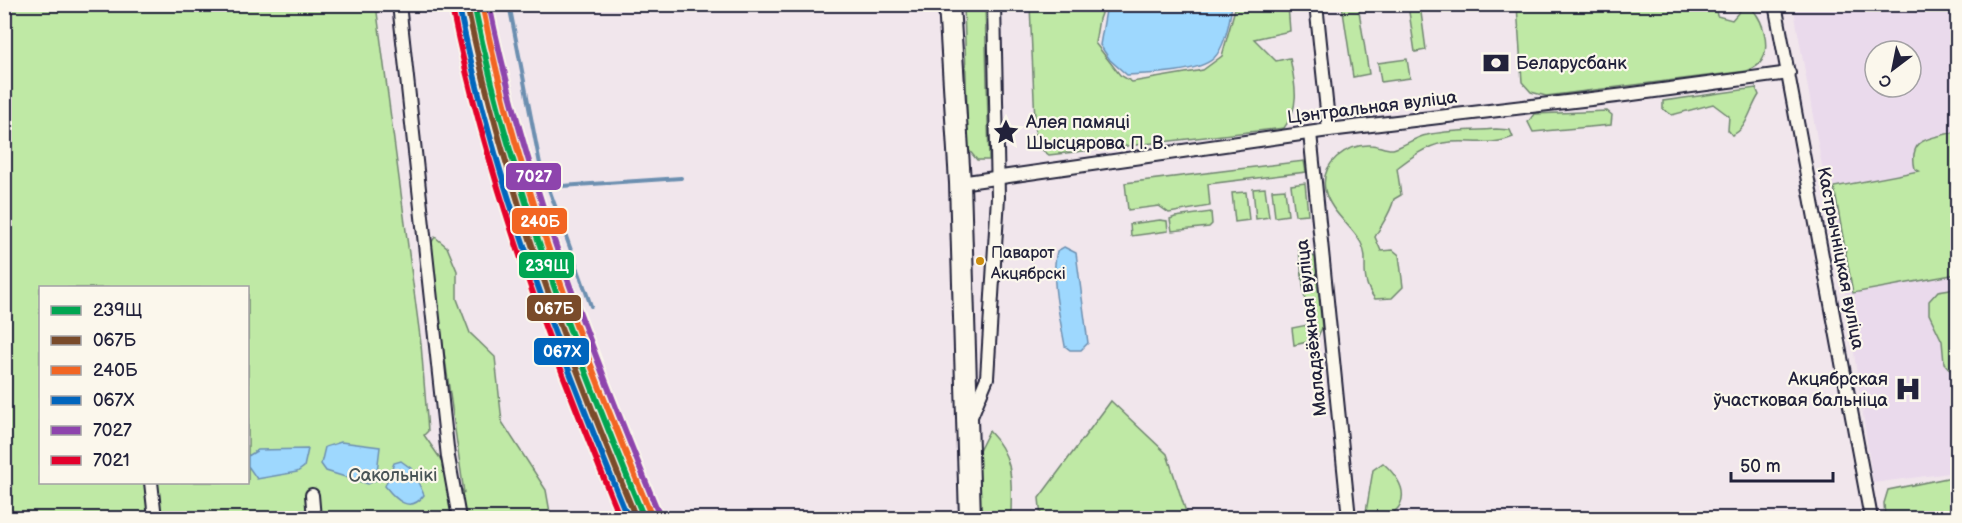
<svg xmlns="http://www.w3.org/2000/svg" width="1962" height="523" viewBox="0 0 1962 523" font-family="'Balsamiq Sans',sans-serif">
  <style>
    .built { fill: #eadaec; fill-rule: evenodd }
    .green { fill: #bfe9a5; stroke: #708670; stroke-width: 1.5; fill-rule: evenodd }
    .water { fill: #9ed8fe; stroke: #6c8fb0; stroke-width: 1.5 }
    .lines { fill: none; stroke-linecap: round; stroke-linejoin: round }
    .stream { stroke: #6c8fb0; stroke-width: 4 }
    .street-casing { stroke: #22223b; stroke-width: 16 }
    .primary-casing { stroke: #22223b; stroke-width: 24 }
    .street { stroke: #fbf7ec; stroke-width: 12 }
    .primary { stroke: #fbf7ec; stroke-width: 20 }
    .rail-1-casing { stroke: #fbf7ec; stroke-width: 10 }
    .rail-2-casing { stroke: #fbf7ec; stroke-width: 10 }
    .rail-3-casing { stroke: #fbf7ec; stroke-width: 10 }
    .rail-4-casing { stroke: #fbf7ec; stroke-width: 10 }
    .rail-5-casing { stroke: #fbf7ec; stroke-width: 10 }
    .rail-6-casing { stroke: #fbf7ec; stroke-width: 10 }
    .rail-1 { stroke: #00a651; stroke-width: 6 }
    .rail-2 { stroke: #7a4b2a; stroke-width: 6 }
    .rail-3 { stroke: #f26522; stroke-width: 6 }
    .rail-4 { stroke: #0065bd; stroke-width: 6 }
    .rail-5 { stroke: #8e44ad; stroke-width: 6 }
    .rail-6 { stroke: #e4002b; stroke-width: 6 }
    .bus-dot { fill: #cc8c0c; stroke: #fbf7ec; stroke-width: 2 }
    .labels { text-anchor: middle; stroke-width: 4.5; stroke-linejoin: round; paint-order: stroke }
    .bus-label { font-size: 16px; fill: #22223b; stroke: #fbf7ec; text-anchor: start }
    .poi-label { font-size: 18px; fill: #22223b; stroke: #fbf7ec; text-anchor: start }
    .street-label { font-size: 18px; fill: #22223b; stroke: #fbf7ec }
    .park-label { font-size: 18px; fill: #495456; stroke: #fbf7ec }
    .line-badge { stroke: #fbf7ec; stroke-width: 2 }
    .badge-label { font-size: 16px; text-anchor: middle; font-weight: bold; fill: #fff }
  </style>
  <rect width="100%" height="100%" fill="#f1e6ec"/>
  <filter id="ink" filterUnits="userSpaceOnUse"><feTurbulence type="fractalNoise" baseFrequency=".0167" numOctaves="2"/><feDisplacementMap in="SourceGraphic" scale="12" xChannelSelector="R" yChannelSelector="G"/><feConvolveMatrix kernelMatrix="1 2 1 2 8 2 1 2 1" color-interpolation-filters="sRGB"/></filter>
  <g filter="url(#ink)">
    <path class="built" d="M1793,5H1957V472L1873,483L1847,305ZM1875,51H1911V87H1875Z"/>
    <g class="green">
      <path d="M4,5H376L421,344L428,431L424,435L464,493L429,246L435,237L447,247L457,271V299L470,333L495,357L502,422L546,490L551,518H5ZM40,288H248V482H40Z"/>
      <polygon points="964,5 985,5 989,160 977,160 968,149"/>
      <path d="M1030,5H1104L1099,19L1095,43L1120,75L1132,82L1203,70L1222,56L1236,5H1288L1290,31L1254,39L1276,61L1290,58C1295,84 1301,106 1284,128L1049,155L1036,145Z"/>
      <polygon points="1342,5 1358,5 1369,74 1353,77"/>
      <polygon points="1408,5 1420,5 1426,50 1415,52"/>
      <path d="M1517,5H1715L1717,16L1732,20L1745,5C1762,10 1773,49 1760,63C1757,67 1751,69 1747,71L1546,96L1531,92L1522,82Z"/>
      <polygon points="1407,59 1410,78 1381,82 1378,63"/>
      <path d="M1756,88L1759,95C1750,108 1747,130 1732,135L1728,130L1729,116L1713,104L1672,115L1663,109V101Z"/>
      <polygon points="1607,111 1612,115 1611,125 1533,132 1528,122 1534,114"/>
      <path d="M1496,129L1510,130L1513,137C1490,147 1466,139 1443,143C1426,146 1410,158 1397,168L1401,195L1394,199C1390,215 1382,223 1375,237L1381,251L1393,250L1399,255L1403,287L1392,298L1375,299C1357,275 1371,262 1361,243C1351,225 1330,212 1325,190C1320,163 1346,144 1371,145C1378,145 1386,150 1393,149C1405,146 1415,137 1427,135C1449,130 1474,131 1496,129Z"/>
      <path d="M1957,131V274L1853,293L1834,187L1919,171L1915,169C1907,134 1936,139 1957,131Z"/>
      <polygon points="1304,161 1306,172 1208,184 1210,206 1169,213 1159,206 1128,210 1125,183"/>
      <polygon points="1305,183 1308,214 1295,215 1291,185"/>
      <polygon points="1265,188 1269,217 1256,219 1253,189"/>
      <polygon points="1285,189 1288,215 1275,217 1272,190"/>
      <polygon points="1246,192 1249,220 1235,222 1232,193"/>
      <polygon points="1211,212 1212,224 1209,227 1172,231 1170,219 1175,217"/>
      <polygon points="1160,220 1167,221 1168,231 1131,236 1130,224"/>
      <polygon points="1299,251 1315,257 1322,328 1316,340 1294,345 1292,328 1308,325"/>
      <polygon points="1957,288 1957,315 1952,323 1957,326 1957,371 1952,372 1944,363 1942,341 1929,314 1929,301 1938,291"/>
      <polygon points="1111,401 1167,454 1188,518 1041,518 1039,498"/>
      <path d="M989,431C1016,459 1011,482 1011,518H980L979,451Z"/>
      <path d="M1383,463C1394,473 1408,489 1400,505C1398,510 1390,515 1386,518H1365L1373,470Z"/>
      <polygon points="1957,476 1957,518 1885,518 1884,503 1888,490"/>
    </g>
    <g class="water">
      <path d="M1107,5V4L1232,5C1230,19 1225,47 1214,58C1198,73 1149,74 1127,75L1110,60L1100,45Z"/>
      <path d="M1064,247L1076,253L1088,343L1081,350H1070L1065,346C1060,317 1050,280 1057,251Z"/>
      <polygon points="341,442 380,447 376,480 368,484 326,471 321,464 325,447"/>
      <polygon points="308,449 304,467 297,472 257,479 248,466 248,456 258,450"/>
      <path d="M401,461L412,469L424,495C410,514 396,500 385,486L394,463Z"/>
    </g>
    <g class="lines">
      <g class="stream">
        <polyline points="509,4 540,164 591,306"/>
        <polyline points="547,187 681,178"/>
      </g>
      <g class="street-casing">
        <g id="street">
          <polyline points="399,4 448,457 459,518"/>
          <polyline points="1316,4 1329,130"/>
          <polyline points="1775,4 1871,518"/>
          <polyline points="1310,133 1349,518"/>
          <polyline points="960,183 1329,130 1625,95 1789,73"/>
          <polyline points="970,419 987,378 998,197 994,4"/>
          <polyline points="151,482 155,518"/>
          <polyline points="312,495 314,518"/>
        </g>
      </g>
      <g class="primary-casing">
        <polyline id="primary" points="949,4 960,183 970,518"/>
      </g>
      <use href="#street" class="street"/>
      <use href="#primary" class="primary"/>
      <g class="rail-1-casing">
        <path id="rail-1" d="M474,4C510,183 575,350 644,518"/>
      </g>
      <g class="rail-2-casing">
        <path id="rail-2" d="M467,5C503,184 567,351 636,518"/>
      </g>
      <g class="rail-3-casing">
        <path id="rail-3" d="M482,4C517,182 582,348 651,515"/>
      </g>
      <g class="rail-4-casing">
        <path id="rail-4" d="M459,7C495,185 559,351 628,518"/>
      </g>
      <g class="rail-5-casing">
        <path id="rail-5" d="M489,4C525,181 590,346 658,512"/>
      </g>
      <g class="rail-6-casing">
        <path id="rail-6" d="M452,8C488,186 552,352 620,518"/>
      </g>
      <use href="#rail-1" class="rail-1"/>
      <use href="#rail-2" class="rail-2"/>
      <use href="#rail-3" class="rail-3"/>
      <use href="#rail-4" class="rail-4"/>
      <use href="#rail-5" class="rail-5"/>
      <use href="#rail-6" class="rail-6"/>
    </g>
  </g>
  <defs>
    <g id="bank-bare" transform="scale(2.07)"><path d="M-6-4H6V4H-6ZM0-2.3a2.3 2.3 0 1 0 0 4.6a2.3 2.3 0 1 0 0-4.6Z" fill="#22223b" stroke="#fbf7ec" stroke-width="2.5" paint-order="stroke"/></g>
    <g id="sight-bare" transform="scale(2.07)"><path d="M0-6L1.8-2.2L6-1.7L2.9 1.2L3.7 5.4L0 3.3L-3.7 5.4L-2.9 1.2L-6-1.7L-1.8-2.2Z" fill="#22223b" stroke="#fbf7ec" stroke-width="2.5" paint-order="stroke"/></g>
    <g id="hospital-bare" transform="scale(2.07)"><path d="M-5-5h3v3.5h4V-5h3V5h-3V1.5h-4V5h-3Z" fill="#22223b" stroke="#fbf7ec" stroke-width="2.5" paint-order="stroke"/></g>
  </defs>
  <g fill-rule="evenodd">
    <use href="#bank-bare" x="1496" y="63"/>
    <use href="#sight-bare" x="1006" y="132"/>
    <use href="#hospital-bare" x="1908" y="389"/>
  </g>
  <circle class="bus-dot" cx="980" cy="261" r="5"/>
  <g class="labels">
    <g class="bus-label">
      <text x="991" y="258">Паварот<tspan x="991" dy="21">Акцябрскі</tspan></text>
    </g>
    <g class="poi-label">
      <text x="1516" y="69">Беларусбанк</text>
      <text x="1026" y="128">Алея памяці<tspan x="1026" dy="21">Шысцярова П. В.</tspan></text>
      <text x="1888" y="385" text-anchor="end">Акцябрская<tspan x="1888" dy="21">ўчастковая бальніца</tspan></text>
    </g>
    <g class="street-label">
      <text transform="translate(1372 107) rotate(-7)" y="6">Цэнтральная вуліца</text>
      <text transform="translate(1841 258) rotate(79)" y="6">Кастрычніцкая вуліца</text>
      <text transform="translate(1311 328) rotate(-96)" y="6">Маладзёжная вуліца</text>
    </g>
    <g class="park-label">
      <text x="393" y="481">Сакольнікі</text>
    </g>
  </g>
  <g class="line-badge">
    <rect x="505" y="162" width="57" height="29" rx="6" fill="#8e44ad"/>
    <rect x="511" y="207" width="57" height="28" rx="6" fill="#f26522"/>
    <rect x="518" y="251" width="57" height="28" rx="6" fill="#00a651"/>
    <rect x="526" y="294" width="56" height="28" rx="6" fill="#7a4b2a"/>
    <rect x="533" y="337" width="57" height="29" rx="6" fill="#0065bd"/>
  </g>
  <g class="badge-label">
    <text x="534" y="182">7027</text>
    <text x="540" y="227">240Б</text>
    <text x="547" y="271">239Щ</text>
    <text x="554" y="314">067Б</text>
    <text x="562" y="357">067Х</text>
  </g>
  <rect width="1962" height="523" fill="none" stroke="#fbf7ec" stroke-width="24"/>
  <rect x="12" y="12" width="1938" height="499" fill="none" stroke="#22223b" stroke-width="2" filter="url(#ink)"/>
  <rect x="39" y="286" width="210" height="198" fill="#fbf7ec" stroke="#a4a2a5" stroke-width="1.5"/>
  <rect x="51" y="306" width="30" height="9" fill="#00a651" stroke="#a4a2a5" stroke-width="1.5"/>
  <text x="93" y="316" font-size="18" fill="#22223b">239Щ</text>
  <rect x="51" y="336" width="30" height="9" fill="#7a4b2a" stroke="#a4a2a5" stroke-width="1.5"/>
  <text x="93" y="346" font-size="18" fill="#22223b">067Б</text>
  <rect x="51" y="366" width="30" height="9" fill="#f26522" stroke="#a4a2a5" stroke-width="1.5"/>
  <text x="93" y="376" font-size="18" fill="#22223b">240Б</text>
  <rect x="51" y="396" width="30" height="9" fill="#0065bd" stroke="#a4a2a5" stroke-width="1.5"/>
  <text x="93" y="406" font-size="18" fill="#22223b">067Х</text>
  <rect x="51" y="426" width="30" height="9" fill="#8e44ad" stroke="#a4a2a5" stroke-width="1.5"/>
  <text x="93" y="436" font-size="18" fill="#22223b">7027</text>
  <rect x="51" y="456" width="30" height="9" fill="#e4002b" stroke="#a4a2a5" stroke-width="1.5"/>
  <text x="93" y="466" font-size="18" fill="#22223b">7021</text>
  <g transform="translate(1893 69) rotate(212)"><circle r="28" fill="#fbf7ec" stroke="#a4a2a5" stroke-width="1.5"/>
  <path d="M0-4.5L10 22L0 15L-10 22Z" fill="#22223b"/>
  <text y="-9" font-size="16" font-weight="bold" text-anchor="middle" fill="#22223b">С</text>
  </g>
  <path d="M1731 472v9h102v-9" fill="none" stroke="#22223b" stroke-width="3"/>
  <text x="1740" y="472" font-size="18" fill="#22223b" stroke="#fbf7ec" stroke-width="4.5" paint-order="stroke">50 m</text>
</svg>
